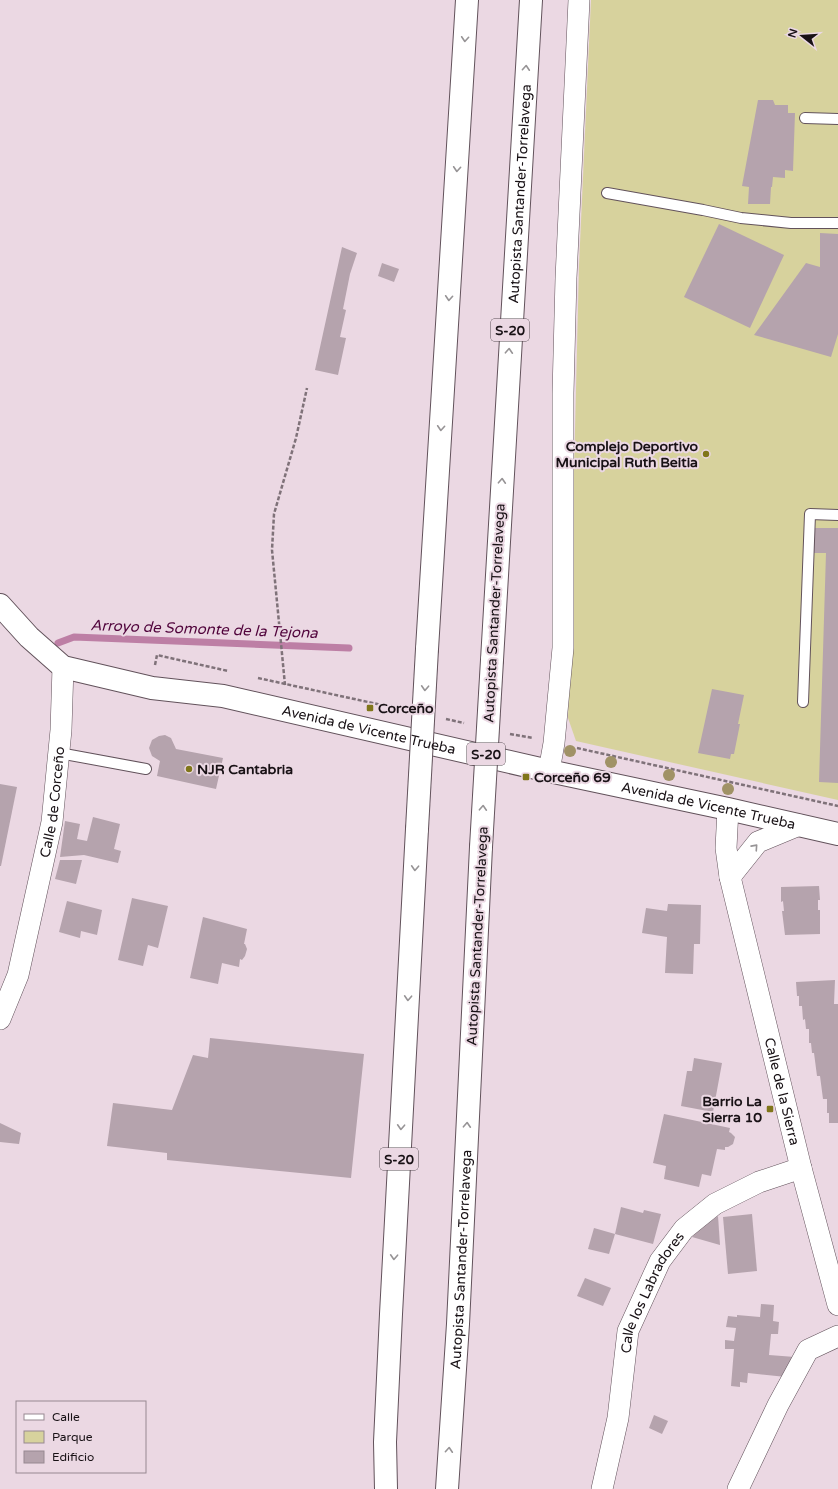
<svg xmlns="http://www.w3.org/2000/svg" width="838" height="1489" viewBox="0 0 838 1489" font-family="'Varela Round',sans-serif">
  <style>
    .green { fill: #d7d29d }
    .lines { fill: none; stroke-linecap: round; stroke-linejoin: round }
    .stream { stroke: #bd7fa5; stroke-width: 7 }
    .building { fill: #b5a3ad }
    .service-casing { stroke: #62525b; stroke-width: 12 }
    .minor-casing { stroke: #62525b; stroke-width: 22 }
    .secondary-casing { stroke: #62525b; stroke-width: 24 }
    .motorway-casing { stroke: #62525b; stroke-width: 24 }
    .path { stroke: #7f7279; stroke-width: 2.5; stroke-dasharray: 4 2; stroke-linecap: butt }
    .service { stroke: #fff; stroke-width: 10 }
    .minor { stroke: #fff; stroke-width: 21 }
    .secondary { stroke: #fff; stroke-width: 22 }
    .motorway { stroke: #fff; stroke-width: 22 }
    .motorway-bridge-casing { stroke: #62525b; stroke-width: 24; stroke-linecap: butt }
    .motorway-bridge { stroke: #fff; stroke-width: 22 }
    .tree { fill: #a09266 }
    .oneway { stroke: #979496 }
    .poi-dot { fill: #80761a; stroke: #ebd8e3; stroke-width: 1.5 }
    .labels { text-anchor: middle; stroke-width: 4; stroke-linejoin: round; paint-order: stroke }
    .shield { fill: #ebd8e3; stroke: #574d53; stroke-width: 1 }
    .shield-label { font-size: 13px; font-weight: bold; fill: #181115 }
    .street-label { font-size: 14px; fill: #181115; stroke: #ebd8e3 }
    .poi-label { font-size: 14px; font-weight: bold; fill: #181115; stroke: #ebd8e3; text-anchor: start }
    .water-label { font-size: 15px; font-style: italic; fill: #50033b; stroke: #ebd8e3 }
  </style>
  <rect width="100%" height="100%" fill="#ebd8e3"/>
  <polygon class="green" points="591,0 838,0 838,800 576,741 568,718 579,266"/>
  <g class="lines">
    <polyline class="stream" points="58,643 74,637 349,648"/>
  </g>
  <g class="building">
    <polygon points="758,100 773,100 775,105 788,105 788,113 795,113 793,171 785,170 785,178 773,177 772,187 771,187 770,204 748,204 749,187 742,186"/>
    <polygon points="719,224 784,255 750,328 684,297"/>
    <polygon points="820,233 838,234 838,334 831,357 754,335 806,263 820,267"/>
    <polygon points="342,247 357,253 350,274 343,309 346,310 340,337 346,338 338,375 315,370"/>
    <polygon points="382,263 399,269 394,282 378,276"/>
    <polygon points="812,528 838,528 838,783 819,782 826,553 812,553"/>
    <polygon points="712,689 744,695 738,724 740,724 734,754 731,754 730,759 698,753"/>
    <polygon points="165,735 171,738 176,749 223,758 216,789 157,776 160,761 152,756 149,748 152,740 159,736"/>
    <polygon points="0,784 17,787 1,866 0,866"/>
    <polygon points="93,817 120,824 114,849 121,851 118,863 84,855 60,857 65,821 80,824 77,839 87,841"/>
    <polygon points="60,860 82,860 76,884 55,879"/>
    <polygon points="819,886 820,900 818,900 818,910 820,910 820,934 785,935 782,911 784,911 783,901 781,902 781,887"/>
    <polygon points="132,898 168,906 158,948 148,945 143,966 118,960"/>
    <polygon points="67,901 102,910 97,935 81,931 80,938 59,932"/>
    <polygon points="668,904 701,905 700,944 694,944 693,974 665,973 667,937 642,933 646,908 667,911"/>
    <polygon points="203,917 247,929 244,944 245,944 247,949 245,956 242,960 240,959 239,967 222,963 218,984 190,978"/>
    <polygon points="835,980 834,1004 838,1004 838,1123 829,1123 829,1113 827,1113 827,1099 823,1099 820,1076 817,1076 814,1053 812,1053 811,1043 809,1043 809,1029 806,1029 805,1019 803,1020 802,1006 799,1006 799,996 797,996 796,982"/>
    <polygon points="210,1038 364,1054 351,1178 167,1160 167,1153 107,1146 113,1103 172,1110 193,1055 208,1058"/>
    <polygon points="694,1058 722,1063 713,1112 681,1106 687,1071 692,1071"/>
    <polygon points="664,1114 730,1128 729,1132 731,1133 735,1137 733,1144 728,1147 725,1147 725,1150 717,1149 711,1176 702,1174 699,1187 664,1179 666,1166 653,1163"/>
    <polygon points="0,1123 21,1133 19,1144 0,1142"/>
    <polygon points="621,1207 643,1213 644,1210 661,1214 653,1244 615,1234"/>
    <polygon points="752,1214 757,1271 728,1274 723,1217"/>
    <polygon points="718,1216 720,1245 692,1237 702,1227"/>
    <polygon points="594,1228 615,1234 609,1254 588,1249"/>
    <polygon points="585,1278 611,1288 603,1306 577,1296"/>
    <polygon points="761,1304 774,1305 773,1321 779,1322 778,1334 771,1334 769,1355 795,1357 786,1377 748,1373 747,1383 740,1382 740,1387 731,1386 734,1349 725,1349 725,1340 734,1341 736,1328 726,1327 728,1316 737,1317 737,1315 760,1317"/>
    <polygon points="654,1415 668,1421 662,1434 649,1428"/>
  </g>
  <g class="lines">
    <g class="service-casing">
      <g id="service">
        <polyline points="805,118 838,119"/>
        <polyline points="607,193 703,210 741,218 791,223 838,223"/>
        <polyline points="803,702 810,514 838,515"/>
        <polyline points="59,753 146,769"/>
      </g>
    </g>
    <g class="minor-casing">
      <g id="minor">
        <polyline points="549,771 554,743 563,648 563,393 566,278 579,0"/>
        <path id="s1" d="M728,809L726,848L730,877L801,1168L838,1305"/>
        <polyline points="730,877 758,842 799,825"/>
        <path id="s2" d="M0,1019L18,975L52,822L61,730L63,667"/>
        <path id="s3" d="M602,1489L618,1418L628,1331L660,1261L684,1229L715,1204L759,1182L801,1168"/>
        <polyline points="738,1489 778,1405 808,1350 838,1336"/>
      </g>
    </g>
    <g class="secondary-casing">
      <g id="secondary">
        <path id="s4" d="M0,605L29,637L63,667L152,688L223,696L549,771L728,809L838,834"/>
      </g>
    </g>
    <g class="motorway-casing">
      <g id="motorway">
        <polyline points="427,649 467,0"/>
        <path id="s5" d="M492,660L531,0"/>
        <polyline points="386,1489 385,1442 391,1314 417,829"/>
        <path id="s6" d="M447,1489L458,1324L481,847"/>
      </g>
    </g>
    <g class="path">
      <polyline points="155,665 157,655 228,671"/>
      <polyline points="258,678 400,709"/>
      <polyline points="285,685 272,550 274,514 296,438 307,388"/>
      <polyline points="446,719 464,723"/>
      <polyline points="510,734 533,738"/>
      <polyline points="577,748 838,806"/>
    </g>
    <use href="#service" class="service"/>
    <use href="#minor" class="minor"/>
    <use href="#secondary" class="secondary"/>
    <use href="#motorway" class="motorway"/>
    <g class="motorway-bridge-casing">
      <g id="motorway-bridge">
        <polyline points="417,829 427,649"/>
        <polyline points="481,847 492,660"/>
      </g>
    </g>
    <use href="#motorway-bridge" class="motorway-bridge"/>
  </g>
  <g class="tree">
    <circle cx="570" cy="751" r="6"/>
    <circle cx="611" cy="762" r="6"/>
    <circle cx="669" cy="775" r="6"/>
    <circle cx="728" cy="789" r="6"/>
  </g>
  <defs><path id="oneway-chevron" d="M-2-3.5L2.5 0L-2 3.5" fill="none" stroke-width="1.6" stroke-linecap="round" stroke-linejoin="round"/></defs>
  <g class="oneway">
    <use href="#oneway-chevron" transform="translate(465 39) rotate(94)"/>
    <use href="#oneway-chevron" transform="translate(526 68) rotate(-86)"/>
    <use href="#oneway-chevron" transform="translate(457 169) rotate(94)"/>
    <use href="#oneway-chevron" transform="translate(449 298) rotate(94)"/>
    <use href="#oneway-chevron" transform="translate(509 351) rotate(-87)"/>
    <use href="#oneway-chevron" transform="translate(441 428) rotate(94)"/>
    <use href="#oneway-chevron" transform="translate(502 481) rotate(-87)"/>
    <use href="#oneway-chevron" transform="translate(425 688) rotate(93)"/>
    <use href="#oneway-chevron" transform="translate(483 808) rotate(-87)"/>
    <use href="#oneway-chevron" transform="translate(755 847) rotate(-48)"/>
    <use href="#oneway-chevron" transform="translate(415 868) rotate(93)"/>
    <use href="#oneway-chevron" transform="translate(408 998) rotate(93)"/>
    <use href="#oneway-chevron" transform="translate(467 1125) rotate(-87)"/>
    <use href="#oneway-chevron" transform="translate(401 1127) rotate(93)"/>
    <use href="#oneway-chevron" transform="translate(394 1257) rotate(93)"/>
    <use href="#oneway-chevron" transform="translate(449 1450) rotate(-86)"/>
  </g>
  <g class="poi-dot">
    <circle cx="706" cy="454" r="4"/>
    <rect x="366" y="704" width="8" height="8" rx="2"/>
    <circle cx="189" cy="769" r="4"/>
    <rect x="522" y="773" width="8" height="8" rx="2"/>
    <rect x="766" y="1105" width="8" height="8" rx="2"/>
  </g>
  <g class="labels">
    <g class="shield">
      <rect x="491" y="319" width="38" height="22" rx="3"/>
      <rect x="467" y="743" width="38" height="22" rx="3"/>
      <rect x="380" y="1148" width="38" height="22" rx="3"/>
    </g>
    <g class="shield-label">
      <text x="510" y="335">S-20</text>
      <text x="486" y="759">S-20</text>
      <text x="399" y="1164">S-20</text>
    </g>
    <g class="street-label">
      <text dy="5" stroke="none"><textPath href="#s5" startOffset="467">Autopista Santander-Torrelavega</textPath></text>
      <text transform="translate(494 613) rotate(-87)" y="5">Autopista Santander-Torrelavega</text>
      <text dy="5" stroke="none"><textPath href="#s4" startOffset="401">Avenida de Vicente Trueba</textPath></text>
      <text dy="5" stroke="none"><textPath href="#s2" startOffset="224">Calle de Corceño</textPath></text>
      <text dy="5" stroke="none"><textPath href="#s4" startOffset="749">Avenida de Vicente Trueba</textPath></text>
      <text transform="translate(477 936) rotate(-87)" y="5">Autopista Santander-Torrelavega</text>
      <text dy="5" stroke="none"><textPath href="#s1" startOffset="289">Calle de la Sierra</textPath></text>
      <text dy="5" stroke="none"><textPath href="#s6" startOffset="230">Autopista Santander-Torrelavega</textPath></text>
      <text dy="5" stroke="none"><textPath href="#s3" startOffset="205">Calle los Labradores</textPath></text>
    </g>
    <g class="poi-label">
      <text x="698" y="451" text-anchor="end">Complejo Deportivo<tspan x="698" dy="16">Municipal Ruth Beitia</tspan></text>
      <text x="378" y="713">Corceño</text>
      <text x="197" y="774">NJR Cantabria</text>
      <text x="534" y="782">Corceño 69</text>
      <text x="762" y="1106" text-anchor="end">Barrio La<tspan x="762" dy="16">Sierra 10</tspan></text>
    </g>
    <g class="water-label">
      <text transform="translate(204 629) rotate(2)" y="5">Arroyo de Somonte de la Tejona</text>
    </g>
  </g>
  <rect x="16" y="1401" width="130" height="72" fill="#ebd8e3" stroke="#978891"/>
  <rect x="24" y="1414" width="20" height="6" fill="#ffffff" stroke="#978891"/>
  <text x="52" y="1421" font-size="12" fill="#181115">Calle</text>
  <rect x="24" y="1431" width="20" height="12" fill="#d7d29d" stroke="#978891"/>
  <text x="52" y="1441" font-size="12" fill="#181115">Parque</text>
  <rect x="24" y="1451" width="20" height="12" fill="#b5a3ad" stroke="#978891"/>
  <text x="52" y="1461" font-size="12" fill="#181115">Edificio</text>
  <g transform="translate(802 36) rotate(287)" stroke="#ebd8e3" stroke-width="3" paint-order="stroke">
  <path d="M0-3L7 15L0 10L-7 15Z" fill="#181115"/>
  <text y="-6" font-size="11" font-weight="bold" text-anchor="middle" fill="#181115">N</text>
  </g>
</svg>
